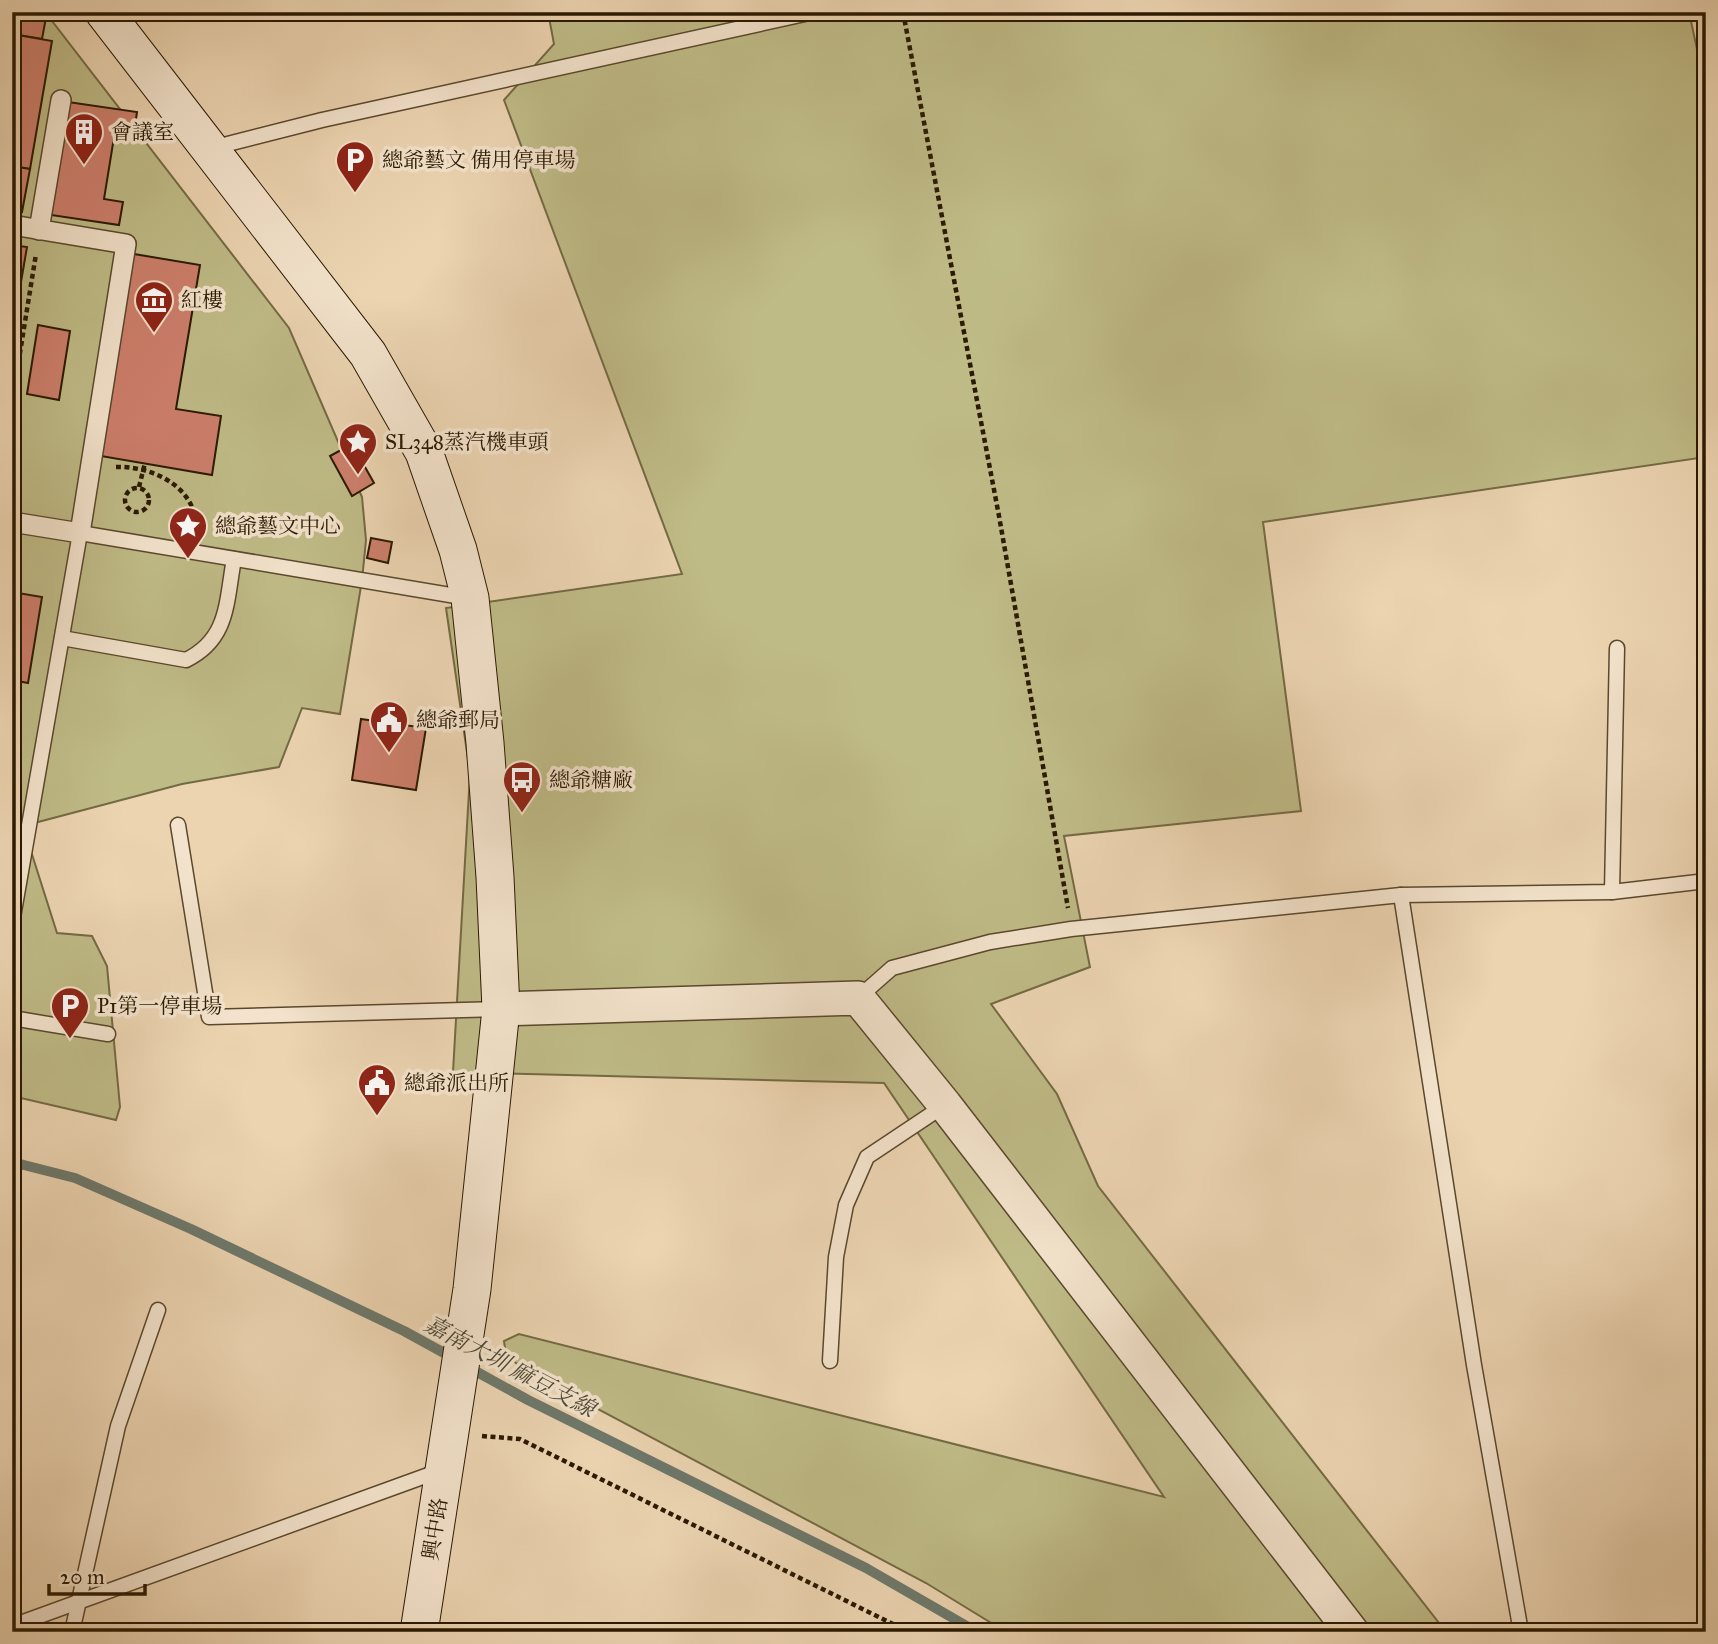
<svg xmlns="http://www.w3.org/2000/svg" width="1718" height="1644" font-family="'IM FELL Great Primer','Noto Serif TC',serif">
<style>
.green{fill:#bfbb87;stroke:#746a44;stroke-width:2}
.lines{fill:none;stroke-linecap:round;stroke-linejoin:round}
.stream{stroke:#6d786b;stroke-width:10}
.building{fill:#cd7f6c;stroke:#2a1901;stroke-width:2}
.service-casing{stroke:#5a482d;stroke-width:17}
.pedestrian-casing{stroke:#5a482d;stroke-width:22}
.tertiary-casing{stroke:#5a482d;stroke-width:36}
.secondary-casing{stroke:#2a1901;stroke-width:39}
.path{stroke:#2a1901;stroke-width:4.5;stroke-dasharray:5 3.5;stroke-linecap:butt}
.service{stroke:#f3e3cc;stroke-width:14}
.pedestrian{stroke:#f3e3cc;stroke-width:19}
.tertiary{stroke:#f3e3cc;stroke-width:33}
.secondary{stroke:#f3e3cc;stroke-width:37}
.labels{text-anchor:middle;stroke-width:7;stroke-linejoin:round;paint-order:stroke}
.poi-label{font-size:21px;fill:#2a1901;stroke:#f3e3cc;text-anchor:start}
.street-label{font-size:21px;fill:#2a1901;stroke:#f3e3cc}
.water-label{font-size:23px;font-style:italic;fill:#4c4836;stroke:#f3e3cc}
</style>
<rect width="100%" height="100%" fill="#ecd4b1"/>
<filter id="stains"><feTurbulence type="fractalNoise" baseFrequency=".00286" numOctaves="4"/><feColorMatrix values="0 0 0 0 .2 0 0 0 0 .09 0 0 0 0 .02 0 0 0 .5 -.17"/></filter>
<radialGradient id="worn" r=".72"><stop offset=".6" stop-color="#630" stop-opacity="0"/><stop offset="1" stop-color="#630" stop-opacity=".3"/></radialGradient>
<!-- green -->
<g class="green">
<path d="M12,12H45L289,328L362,497L366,540L362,580L340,714L302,708L279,767L182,784L23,826L57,933L92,936L107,966L120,1107L116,1120L12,1096Z"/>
<path d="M548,12H1689L1706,91V457L1263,522L1301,811L1064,836L1090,967L991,1004L1057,1094L1098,1186L1446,1632H1006L926,1583L526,1371L506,1355L504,1341L519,1334L1164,1497L884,1083L453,1072L470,773L446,608L682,574L504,100L554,44Z"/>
</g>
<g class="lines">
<!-- stream -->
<g class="stream">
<path d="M12,1162L75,1178L191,1229L404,1331L455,1359"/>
<path d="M468,1367L528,1400L866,1568L977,1632"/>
</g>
</g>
<!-- building -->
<g class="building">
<path d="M12,12H47L42,39L12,34Z"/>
<path d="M12,34L52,41L30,169L12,166Z"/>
<path d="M68,102L137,112L134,133L115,131L104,199L123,202L119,225L51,215Z"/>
<path d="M12,166L30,169L22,212L12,210Z"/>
<path d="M12,245L27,247L16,311H12Z"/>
<path d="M134,254L200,265L176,409L221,416L212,475L95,455Z"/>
<path d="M38,325L70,331L59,400L27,394Z"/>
<path d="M352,444L374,483L352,496L330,456Z"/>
<path d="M371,538L392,542L388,563L367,558Z"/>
<path d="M12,592L42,597L28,683L12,680Z"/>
<path d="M361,719L426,728L416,790L352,780Z"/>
</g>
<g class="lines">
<defs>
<g id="service">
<path d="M212,148L322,120L814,12"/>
<path d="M62,638L186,660C229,639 226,602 234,559"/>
<path d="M178,825L209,1017L500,1009"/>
<path d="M1612,892L1617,648"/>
<path d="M1401,895L1474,1365L1521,1632"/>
<path d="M12,923L80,533L468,598"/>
<path d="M858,998L892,968L990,942L1071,929L1401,895L1612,892L1706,881"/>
<path d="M12,1018L108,1034"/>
<path d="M830,1361L836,1257L846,1205L867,1157L945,1105"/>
<path d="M12,1626L442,1470"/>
<path d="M72,1632L118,1426L158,1310"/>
</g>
<g id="pedestrian">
<path d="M12,225L126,244L80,533L12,522"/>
<path d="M39,230L61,100"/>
</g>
<path id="tertiary" d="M501,1009L858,998L945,1105L1352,1632"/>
<path id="secondary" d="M104,12L368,354L424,452L458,550L470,598L485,743L495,877L501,1009L472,1289L419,1632"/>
</defs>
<!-- service casing -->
<use href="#service" class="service-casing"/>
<!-- pedestrian casing -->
<use href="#pedestrian" class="pedestrian-casing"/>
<!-- tertiary casing -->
<use href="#tertiary" class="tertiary-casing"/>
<!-- secondary casing -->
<use href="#secondary" class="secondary-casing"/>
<!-- path -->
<g class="path">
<path d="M903,12L999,516L1068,908"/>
<path d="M12,364L18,365L36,254"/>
<path d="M116,467C144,466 180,479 192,507C195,513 193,522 193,529"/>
<path d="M139,487L145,463"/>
<circle cx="137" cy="500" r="12"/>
<path d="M482,1436L520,1439L909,1632"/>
</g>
<!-- service -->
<use href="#service" class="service"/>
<!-- pedestrian -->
<use href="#pedestrian" class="pedestrian"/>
<!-- tertiary -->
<use href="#tertiary" class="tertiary"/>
<!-- secondary -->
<use href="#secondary" class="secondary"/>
</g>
<!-- icons -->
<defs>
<symbol id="building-pin" viewBox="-11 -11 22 30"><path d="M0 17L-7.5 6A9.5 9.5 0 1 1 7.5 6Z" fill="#8f2418" stroke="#f3e3cc"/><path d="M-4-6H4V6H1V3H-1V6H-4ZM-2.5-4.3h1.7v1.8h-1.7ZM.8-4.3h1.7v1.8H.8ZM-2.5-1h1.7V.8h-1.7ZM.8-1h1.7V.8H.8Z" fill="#fff"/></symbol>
<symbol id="parking-pin" viewBox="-11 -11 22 30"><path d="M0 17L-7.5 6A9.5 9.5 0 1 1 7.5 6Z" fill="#8f2418" stroke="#f3e3cc"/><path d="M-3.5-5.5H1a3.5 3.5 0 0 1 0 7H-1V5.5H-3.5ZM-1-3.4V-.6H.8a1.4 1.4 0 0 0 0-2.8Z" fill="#fff"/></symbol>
<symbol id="museum-pin" viewBox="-11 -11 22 30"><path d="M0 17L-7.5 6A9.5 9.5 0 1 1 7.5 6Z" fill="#8f2418" stroke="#f3e3cc"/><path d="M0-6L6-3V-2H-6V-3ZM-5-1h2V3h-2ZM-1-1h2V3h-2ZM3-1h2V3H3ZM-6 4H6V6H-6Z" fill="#fff"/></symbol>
<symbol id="sight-pin" viewBox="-11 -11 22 30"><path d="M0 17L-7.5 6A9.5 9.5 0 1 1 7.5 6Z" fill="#8f2418" stroke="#f3e3cc"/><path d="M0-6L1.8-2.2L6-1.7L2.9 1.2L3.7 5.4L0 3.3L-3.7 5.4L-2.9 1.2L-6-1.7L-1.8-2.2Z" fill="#fff"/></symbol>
<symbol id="civic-pin" viewBox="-11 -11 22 30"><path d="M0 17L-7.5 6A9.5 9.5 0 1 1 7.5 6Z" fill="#8f2418" stroke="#f3e3cc"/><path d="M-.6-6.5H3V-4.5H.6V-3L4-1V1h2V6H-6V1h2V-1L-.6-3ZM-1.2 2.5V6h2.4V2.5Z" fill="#fff"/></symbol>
<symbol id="bus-pin" viewBox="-11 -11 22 30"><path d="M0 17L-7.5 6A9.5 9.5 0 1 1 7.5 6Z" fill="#8f2418" stroke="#f3e3cc"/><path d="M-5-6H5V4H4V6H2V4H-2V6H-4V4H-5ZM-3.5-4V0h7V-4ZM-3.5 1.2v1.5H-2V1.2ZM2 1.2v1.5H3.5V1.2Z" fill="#fff"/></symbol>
</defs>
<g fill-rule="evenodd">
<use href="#building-pin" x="62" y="110" width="44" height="60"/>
<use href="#parking-pin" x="333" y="138" width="44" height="60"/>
<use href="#museum-pin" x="132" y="278" width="44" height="60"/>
<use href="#sight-pin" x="336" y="420" width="44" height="60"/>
<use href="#sight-pin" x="166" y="504" width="44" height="60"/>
<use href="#civic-pin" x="367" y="698" width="44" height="60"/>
<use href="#bus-pin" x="500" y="758" width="44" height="60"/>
<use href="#parking-pin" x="48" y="984" width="44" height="60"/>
<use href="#civic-pin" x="355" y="1061" width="44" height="60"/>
</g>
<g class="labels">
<!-- poi labels -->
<g class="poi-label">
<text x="111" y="139">會議室</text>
<text x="382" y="167">總爺藝文 備用停車場</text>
<text x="181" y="307">紅樓</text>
<text x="385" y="449">SL348蒸汽機車頭</text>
<text x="215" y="533">總爺藝文中心</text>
<text x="416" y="727">總爺郵局</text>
<text x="549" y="787">總爺糖廠</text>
<text x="97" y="1013">P1第一停車場</text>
<text x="404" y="1090">總爺派出所</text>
</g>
<!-- street labels -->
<g class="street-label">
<text transform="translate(435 1529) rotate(-81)" y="7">興中路</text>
</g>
<!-- water labels -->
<g class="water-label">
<text transform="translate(510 1366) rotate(28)" y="8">嘉南大圳 麻豆支線</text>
</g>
</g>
<!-- margin -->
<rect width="1718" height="1644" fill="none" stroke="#ecd4b1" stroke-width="42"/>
<rect x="14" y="14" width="1690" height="1616" fill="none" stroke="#2a1901" stroke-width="3.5"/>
<rect x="21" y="21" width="1676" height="1602" fill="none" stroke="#2a1901" stroke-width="2"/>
<!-- scale -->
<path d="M49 1584v10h96v-10" fill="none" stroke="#2a1901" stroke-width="3.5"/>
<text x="60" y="1584" font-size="21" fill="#2a1901" stroke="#f3e3cc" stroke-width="5" paint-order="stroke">20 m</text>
<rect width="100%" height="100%" filter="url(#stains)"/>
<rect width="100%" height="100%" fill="url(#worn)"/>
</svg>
